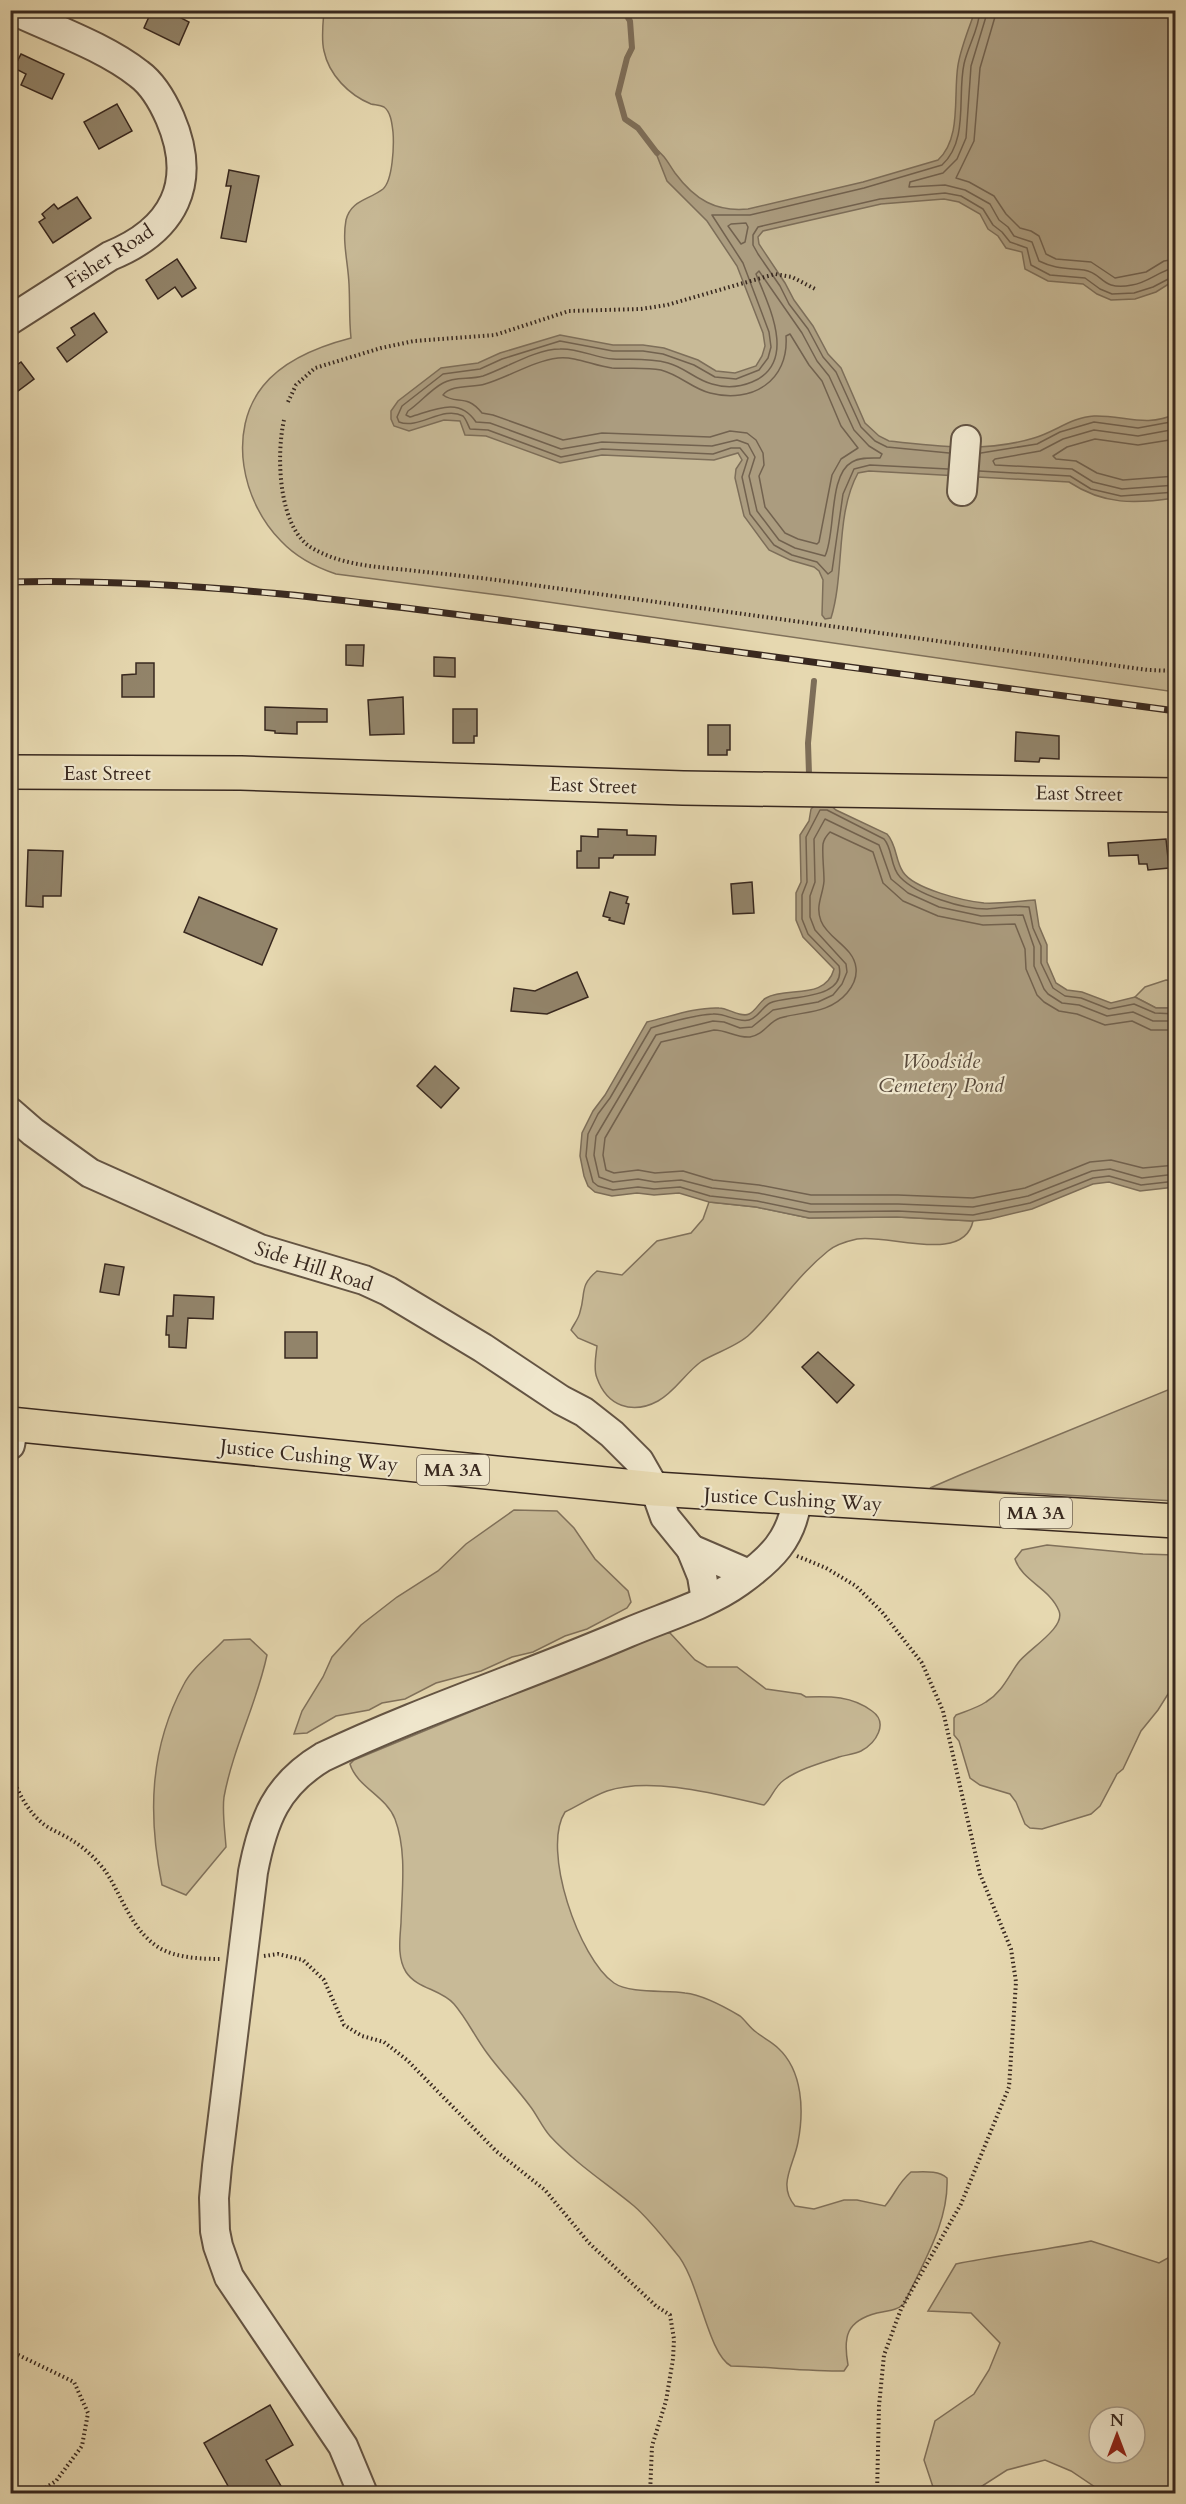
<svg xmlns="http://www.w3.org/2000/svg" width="1186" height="2504" font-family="Cardo,serif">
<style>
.green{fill:#c8ba97;stroke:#80715b;stroke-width:1.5;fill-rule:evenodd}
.water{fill:#ab9c7f;stroke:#7d6e59;stroke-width:1.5}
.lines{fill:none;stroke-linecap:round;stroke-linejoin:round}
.shore{stroke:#72624f;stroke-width:1.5}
.stream{stroke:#7d6e59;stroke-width:6}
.building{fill:#92846a;stroke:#38281f;stroke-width:1.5}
.minor-casing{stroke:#645443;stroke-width:32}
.major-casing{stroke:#38281f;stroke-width:36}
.path{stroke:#38281f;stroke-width:4;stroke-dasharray:1.5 3;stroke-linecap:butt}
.minor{stroke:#efe6cc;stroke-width:28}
.major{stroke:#e6d8b0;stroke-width:33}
.rail-casing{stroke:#38281f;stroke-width:7}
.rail{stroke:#efe6cc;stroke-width:4.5;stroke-dasharray:14;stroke-linecap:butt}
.labels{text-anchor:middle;stroke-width:4.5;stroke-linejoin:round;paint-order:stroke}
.shield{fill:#efe6cc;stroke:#6f6153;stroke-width:1.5}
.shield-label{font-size:18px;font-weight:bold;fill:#38281f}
.street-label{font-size:20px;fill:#38281f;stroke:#efe6cc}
.water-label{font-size:21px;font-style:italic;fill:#5a4b3c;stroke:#efe6cc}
</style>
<rect width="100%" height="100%" fill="#e6d8b0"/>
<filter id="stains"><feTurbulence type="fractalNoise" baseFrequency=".00333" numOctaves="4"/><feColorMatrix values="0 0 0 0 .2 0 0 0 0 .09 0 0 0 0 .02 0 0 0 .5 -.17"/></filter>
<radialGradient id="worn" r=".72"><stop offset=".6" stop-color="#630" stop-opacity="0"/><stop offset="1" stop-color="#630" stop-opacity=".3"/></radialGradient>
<!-- green -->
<g class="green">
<path d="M324,11H1175V692L506,596L336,574C315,567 296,557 281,541C242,502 227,431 263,386C283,361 320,346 351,338C349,320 350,302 349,284C348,262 342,242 346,220C351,200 369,200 383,189C393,180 394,145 393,132C392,124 391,112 384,107C380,105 375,105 371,104C349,95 329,75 324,51C321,39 323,23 324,11Z"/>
<path d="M1166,980L1175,981V1008H1156L1135,997L1145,987Z"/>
<path d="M709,1202L756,1207L809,1218L897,1217L973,1221C964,1265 886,1233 857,1239C848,1241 835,1245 828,1251C796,1277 778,1307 750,1334C738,1346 717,1352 702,1361C686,1372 675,1392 658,1401C632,1415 607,1406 597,1378C593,1369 596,1355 597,1346L578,1338L571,1330C574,1324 579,1318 580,1312C586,1293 579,1286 597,1271L622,1275L657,1241L691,1233L703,1219Z"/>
<path d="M1175,1387V1501L930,1488L960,1475Z"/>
<path d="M514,1510L557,1511L574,1528L595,1559L628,1591L631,1602L627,1608L587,1629L565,1636L533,1652L512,1657L481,1671L436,1683L405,1699L382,1703L369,1710L336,1716L307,1733L294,1734L302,1711L323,1677L332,1657L361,1625L397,1597L438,1571L466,1544Z"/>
<path d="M1047,1545L1143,1554L1175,1555V1683L1158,1710L1141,1731L1123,1769L1117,1774L1100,1806L1091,1814L1042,1829L1030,1828L1025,1824L1016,1802L1010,1794L980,1785L970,1778L959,1741L954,1735V1718L956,1715C966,1711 977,1708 986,1702C1002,1692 1008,1677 1018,1663C1027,1650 1066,1628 1059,1611C1050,1588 1022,1581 1015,1559L1022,1550Z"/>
<path d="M661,1633H670L695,1660L707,1667H737L766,1689L801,1694L806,1697C830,1696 852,1696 872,1711C889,1723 876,1743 861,1751C855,1754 846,1755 839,1757C821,1763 799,1769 784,1780C774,1787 772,1798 764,1805C720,1795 651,1776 607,1791C593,1796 579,1805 565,1812C541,1849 579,1959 614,1983C630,1994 665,1990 685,1993C703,1995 725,2007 740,2016C746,2021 750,2028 756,2032C763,2038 771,2041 778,2048C803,2071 804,2111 798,2142C794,2165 777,2185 795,2206L814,2209L844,2200H857L885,2206C896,2193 897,2184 911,2172C923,2172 938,2170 947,2178C949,2223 922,2264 904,2304C894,2312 888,2310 877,2313C846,2321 843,2337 848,2365L844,2371C806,2371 769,2367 731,2366C707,2353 699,2278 676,2253C663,2237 649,2219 634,2206C606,2183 575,2163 550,2136C542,2127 537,2115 530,2106C516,2087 500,2071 487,2053C475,2037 467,2019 454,2004C441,1989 417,1989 406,1972C397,1958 400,1938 401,1923C402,1889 407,1851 395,1819C386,1796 357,1787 350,1764L354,1760Z"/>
<path d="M250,1639L267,1655C257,1703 233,1748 224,1797C222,1812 225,1831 226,1847L186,1895L162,1885C148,1816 149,1749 184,1684C192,1668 211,1654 224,1640Z"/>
<path d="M1091,2241L1159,2263L1175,2254V2493H1104L1071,2471L1045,2460L1007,2470L976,2490L935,2493L924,2460L935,2421L974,2394L989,2370L1000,2343L971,2313L928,2311L956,2264C1001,2255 1046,2250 1091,2241ZM1099,2417H1135V2453H1099Z"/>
</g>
<!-- water -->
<g class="water">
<path d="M975,11H1175V280L1156,292L1135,299L1111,300L1097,294L1083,284L1048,281L1025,269L1022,252L1006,248L998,236L988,229L980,214L959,202L944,199L881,204L763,231L758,237L759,244L785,283L794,300L813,326L828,354L841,368L865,423L879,436L889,441C938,446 985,453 1034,438C1055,432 1072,417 1094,416C1123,415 1147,428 1175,414V498C1135,504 1104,505 1069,482L869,471L858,473C835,515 845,573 831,618L825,619L822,615L823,580L819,571L814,567L790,560L769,550L744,516L735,478L736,469L742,460L738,453L714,460L602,455L560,463L486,436L465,435L460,421L444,420L409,431L394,426L391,419V411L398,401L441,368L478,363L500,353L560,335L613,345H643L664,348L698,360L716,371L735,373L756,366L762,356L765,346L763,333L737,266L707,221L667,181L654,148C665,155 668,163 675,173C695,200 716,212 748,209L863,182L938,160C962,138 953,95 958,65C961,47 969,28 975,11Z"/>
<path d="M829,804L836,810L887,834C897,845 895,860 903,872C914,889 964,901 984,903C1000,904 1018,901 1035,900L1039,926L1047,945V962L1056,983L1067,990L1082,992L1111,1003L1135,997L1156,1008H1175V1187L1140,1191L1109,1182L1093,1184L1032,1209L990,1219L973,1221L897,1217L809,1218L756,1207L709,1202L679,1193L654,1195L637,1193L612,1196L595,1192L588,1186L584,1176L580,1156L582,1133L593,1111L605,1095L647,1022C669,1017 695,1007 719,1008C728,1008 741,1018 749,1014C756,1011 760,1001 766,998C787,986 825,1001 834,969L803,937L796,920V893L801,882L800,835L809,821L811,809L814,806Z"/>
</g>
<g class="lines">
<!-- shore -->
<g class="shore">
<path d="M988,10L971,66L966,138L957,159L943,173L910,182L909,187L945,185L965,190L990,204L999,220L1008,227L1014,236L1032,242L1039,261C1055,269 1067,268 1084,270C1104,273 1100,291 1132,285C1148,283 1161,269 1176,268"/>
<path d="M997,10L980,68L974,141L956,178L969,182L994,196L1006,214L1020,228L1031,231L1039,236L1046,254L1056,259L1091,262L1115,278L1146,272L1164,261L1176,259"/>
<path d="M746,223L748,227L745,242L741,244L728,226L731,224Z"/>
<path d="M759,271L802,333L817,361L829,376L854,430L869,446L882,454L880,458C871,458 860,457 852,462C828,475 836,534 825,556L795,548L779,540L757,511L749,476L755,457L748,444L737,440L712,446L602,442L561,449L490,423L476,422C459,396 434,410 410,417L406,415L408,411C420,403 430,390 443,383C455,376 470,380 483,376C506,368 536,349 560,349C578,348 596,358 613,359C632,360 649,358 668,363C684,367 696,380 712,384C725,388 740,387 752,382C798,363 769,306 756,274Z"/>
<path d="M790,334L809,365L822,381L841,426L858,448L841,459L832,475L819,542L817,544L798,539L785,533L765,507L759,476L764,465L763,453L756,440L747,433L730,431L710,437L602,433L563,440L493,415L482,413C466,393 457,405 443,395C451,384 473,388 485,384C509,377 533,361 558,358C576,356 594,366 612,368C628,369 645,367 661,370C680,375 693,389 710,393C752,404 789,381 786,336Z"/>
<path d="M1176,429L1138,436L1094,430L1063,439L1040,451L995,459L993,461L995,465L1072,469L1093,482L1122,489L1176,485"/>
<path d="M1176,439L1138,445L1095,439L1067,447L1053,456L1056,459L1076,461L1097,473L1123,480L1176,476"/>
<path d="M949,453L887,447L875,441L861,427L836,372L823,357L808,329L789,304L780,286L758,254L753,245V235L758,227L880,199L945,193L961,196L983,209L993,225L1002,232L1010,242L1027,248L1031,265L1050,275L1085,278L1100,289L1112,294L1134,293L1153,287L1176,275"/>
<path d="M981,453L1037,444L1060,432L1094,422L1138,428L1176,421"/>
<path d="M948,469L870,465L854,469L843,494L832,571L828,574L817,562L792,555L774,545L750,514L742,477L748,458L740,448H731L713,454L602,449L561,457L488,430L470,429C468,425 466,419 463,416C443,405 419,430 399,422L397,417L402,406L443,374L480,369L502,359L560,341L613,351H643L663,354L694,365L715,377L736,379L759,370L768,358L771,347L769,332L743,263L712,215H750L864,188L942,165C969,140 957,96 964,64C968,46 979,29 980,10"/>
<path d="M979,471L1070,476L1091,489L1121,496L1176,492"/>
<path d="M1176,1014L1155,1013L1134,1004L1109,1009L1081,998L1065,996L1053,988L1041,963V946L1033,928L1029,907C1015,905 1001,908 987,909C962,909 917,895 900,877C890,867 893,849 884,839L827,810H820L806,837L807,882L802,895V919L808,934L839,966C847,1001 787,995 770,1003C762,1007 758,1018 749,1020C737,1023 726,1013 713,1014C693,1015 670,1022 651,1028L610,1098L598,1114L588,1134L586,1156L593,1182L598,1186L613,1190L638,1187L654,1189L680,1187L710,1196L757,1201L810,1212L898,1211L973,1215L1030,1203L1093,1178L1109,1176L1141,1185L1176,1181"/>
<path d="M1176,1021H1153L1133,1012L1107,1016L1079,1005L1062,1003L1048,994L1044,989L1034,966V947L1023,915L981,916L939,907L908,893L891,879L879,845L825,819L814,839L815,882L810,896V917L815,930L846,964L847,972L842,984L833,995L818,1002L773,1010L752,1027L740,1028L724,1022L713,1021L656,1035L596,1136L594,1155L599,1177L613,1182L638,1179L655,1182L681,1180L712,1188L758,1193L811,1204H898L973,1207L1028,1196L1092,1171L1110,1169L1142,1178L1176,1174"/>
<path d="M1176,1030H1151L1132,1021L1105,1025L1077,1014L1059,1011L1044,1002L1037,995L1026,969L1025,949L1015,924L983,925L938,916L903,901L883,883L873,852L830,832C826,836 824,839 823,844C822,856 824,868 824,881C823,895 815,906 821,921C828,939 854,947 856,968C857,977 853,986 847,993C829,1014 804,1011 780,1018C768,1022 764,1035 750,1037C736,1038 727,1030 714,1030L661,1042L605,1138L603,1155L606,1170L614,1173L638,1170L655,1173L683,1171L713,1180L759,1185L811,1195H898L973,1198L1025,1188L1090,1162L1111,1160L1143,1168L1176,1165"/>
</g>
<!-- stream -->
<g class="stream">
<path d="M623,10L630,21L632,48L627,58L618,94L625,119L638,128L657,153"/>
<path d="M809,774L808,743L814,681"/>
</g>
</g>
<!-- building -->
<g class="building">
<path d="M152,10H166L189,22L179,45L144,28Z"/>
<path d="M21,54L64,74L52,99L21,85L26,74L14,68Z"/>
<path d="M117,104L132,131L99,149L84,122Z"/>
<path d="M229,170L259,176L246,242L221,238L231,186H226Z"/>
<path d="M77,197L91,218L53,243L39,222L45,218L42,214L54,204L58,209Z"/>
<path d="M177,259L196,288L182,297L175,287L158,299L146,280Z"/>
<path d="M94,313L107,332L67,362L57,348L75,335L71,328Z"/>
<path d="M21,362L34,379L10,397V370Z"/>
<path d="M346,645H364L363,666L346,665Z"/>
<path d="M434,657L455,658V677L434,676Z"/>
<path d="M136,663H154V697H122V675L136,674Z"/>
<path d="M403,697L404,734L370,735L368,700Z"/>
<path d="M265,707L327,709V722H297V734L275,733V731L265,730Z"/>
<path d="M453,709H477V736H474V743H453Z"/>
<path d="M708,725H730V750H727V755H708Z"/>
<path d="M1016,732L1059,736V759L1040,758L1039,762L1015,761Z"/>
<path d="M598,829L627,830V835L656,836L655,855H614L613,858H599V868H577V851H581V836L598,837Z"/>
<path d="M1166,839L1169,868L1148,870L1147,864H1139L1138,855L1109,856L1108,843Z"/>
<path d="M28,850L63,851L61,896H43V907L26,906Z"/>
<path d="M752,882L754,913L733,914L731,884Z"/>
<path d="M610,892L628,897L626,903L629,904L624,924L609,920L610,918L603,916Z"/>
<path d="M199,897L277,929L262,965L184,932Z"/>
<path d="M577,972L588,997L547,1014L511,1011L514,988L535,991Z"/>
<path d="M435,1066L459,1088L441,1108L417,1086Z"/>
<path d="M105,1264L124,1267L119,1295L100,1292Z"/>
<path d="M174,1295L214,1297L213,1319L188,1318L186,1348L169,1347V1335H166L167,1316H173Z"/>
<rect x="285" y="1332" width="32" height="26"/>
<path d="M818,1352L854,1385L837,1403L802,1367Z"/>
<path d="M270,2405L293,2445L266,2460L285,2493H232L204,2443Z"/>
</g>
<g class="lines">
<defs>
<g id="minor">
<path d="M10,320L110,256C174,230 198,183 170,118C163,102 154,85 139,74C105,47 53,29 13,10"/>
<path d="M962,491L966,440"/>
<path d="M10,1112L33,1132L90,1173L260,1249L364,1280L388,1291L483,1348L561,1400L584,1412L612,1434L639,1461L655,1489L665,1517L691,1549L702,1576L706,1600"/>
<path d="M10,1445L14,1424"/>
<path d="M691,1549L749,1574"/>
<path d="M363,2494L343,2446L229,2277L218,2246L215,2231L214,2198L217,2166L253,1872C263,1820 276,1785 323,1757C422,1710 527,1676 627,1633C664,1617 707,1605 739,1582C771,1559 792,1539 797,1499"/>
</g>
<g id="major">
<path d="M10,772L241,773L683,788L1176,795"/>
<path d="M10,1424L655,1489L1176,1521"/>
</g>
</defs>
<!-- minor casing -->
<use href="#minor" class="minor-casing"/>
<!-- major casing -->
<use href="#major" class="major-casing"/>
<!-- path -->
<g class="path">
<path d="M288,402L296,385L315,368L381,348L414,341L495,335L569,311L641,309L667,305L775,274L792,277L817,290"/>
<path d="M284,420C276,455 278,528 312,548C341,565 376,567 408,570C442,574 477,577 511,582C724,611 936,641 1148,670L1176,671"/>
<path d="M797,1556L826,1568L856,1586L882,1612L922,1663L943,1711L980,1874L1011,1949L1016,1982L1009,2087L961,2204L901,2309L884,2355L879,2406L877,2494"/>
<path d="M10,1771C17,1790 26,1809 41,1822C50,1830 63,1834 73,1841C85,1848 98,1861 106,1872C123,1898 131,1929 158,1947C175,1958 201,1959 221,1959"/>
<path d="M264,1956L278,1954L303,1960L324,1980L344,2025L362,2036L384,2042L407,2060L496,2151L545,2190L589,2243L656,2306L670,2315L674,2339L673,2359L666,2401L652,2446L650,2494"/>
<path d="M10,2351L74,2382L88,2413L82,2446L56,2481L36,2494"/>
</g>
<!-- minor -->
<use href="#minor" class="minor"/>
<!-- major -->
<use href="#major" class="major"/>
<defs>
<path id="rail" d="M10,582C200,578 386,605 574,630C774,657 975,684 1176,711"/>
</defs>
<!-- rail casing -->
<use href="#rail" class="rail-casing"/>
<!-- rail -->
<use href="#rail" class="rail"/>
</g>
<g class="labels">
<!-- shield labels -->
<g class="shield">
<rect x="417" y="1455" width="72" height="30" rx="4.5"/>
<rect x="1000" y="1498" width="72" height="30" rx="4.5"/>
</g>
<g class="shield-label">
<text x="453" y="1476">MA 3A</text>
<text x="1036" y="1519">MA 3A</text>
</g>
<!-- street labels -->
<g class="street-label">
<text transform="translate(109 256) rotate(-33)" y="7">Fisher Road</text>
<text x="107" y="780">East Street</text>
<text transform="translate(593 785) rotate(2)" y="7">East Street</text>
<text transform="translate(1079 793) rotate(1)" y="7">East Street</text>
<text transform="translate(314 1266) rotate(18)" y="7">Side Hill Road</text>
<text transform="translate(309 1455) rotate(6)" y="7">Justice Cushing Way</text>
<text transform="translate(793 1499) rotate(3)" y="7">Justice Cushing Way</text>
</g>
<!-- water labels -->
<g class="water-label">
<text x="941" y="1068">Woodside<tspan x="941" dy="24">Cemetery Pond</tspan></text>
</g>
</g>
<!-- margin -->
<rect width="1186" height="2504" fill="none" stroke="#e6d8b0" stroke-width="36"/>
<rect x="12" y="12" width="1162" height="2480" fill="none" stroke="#38281f" stroke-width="3"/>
<rect x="18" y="18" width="1150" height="2468" fill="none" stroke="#38281f" stroke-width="1.5"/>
<!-- north arrow -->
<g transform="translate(1117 2435)"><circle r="28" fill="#efe6cc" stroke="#a69a87" stroke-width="1.5"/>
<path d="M0-4.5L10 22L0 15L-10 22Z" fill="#8f2418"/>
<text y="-9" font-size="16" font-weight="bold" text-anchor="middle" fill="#38281f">N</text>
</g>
<rect width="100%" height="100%" filter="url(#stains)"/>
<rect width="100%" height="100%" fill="url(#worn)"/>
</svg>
